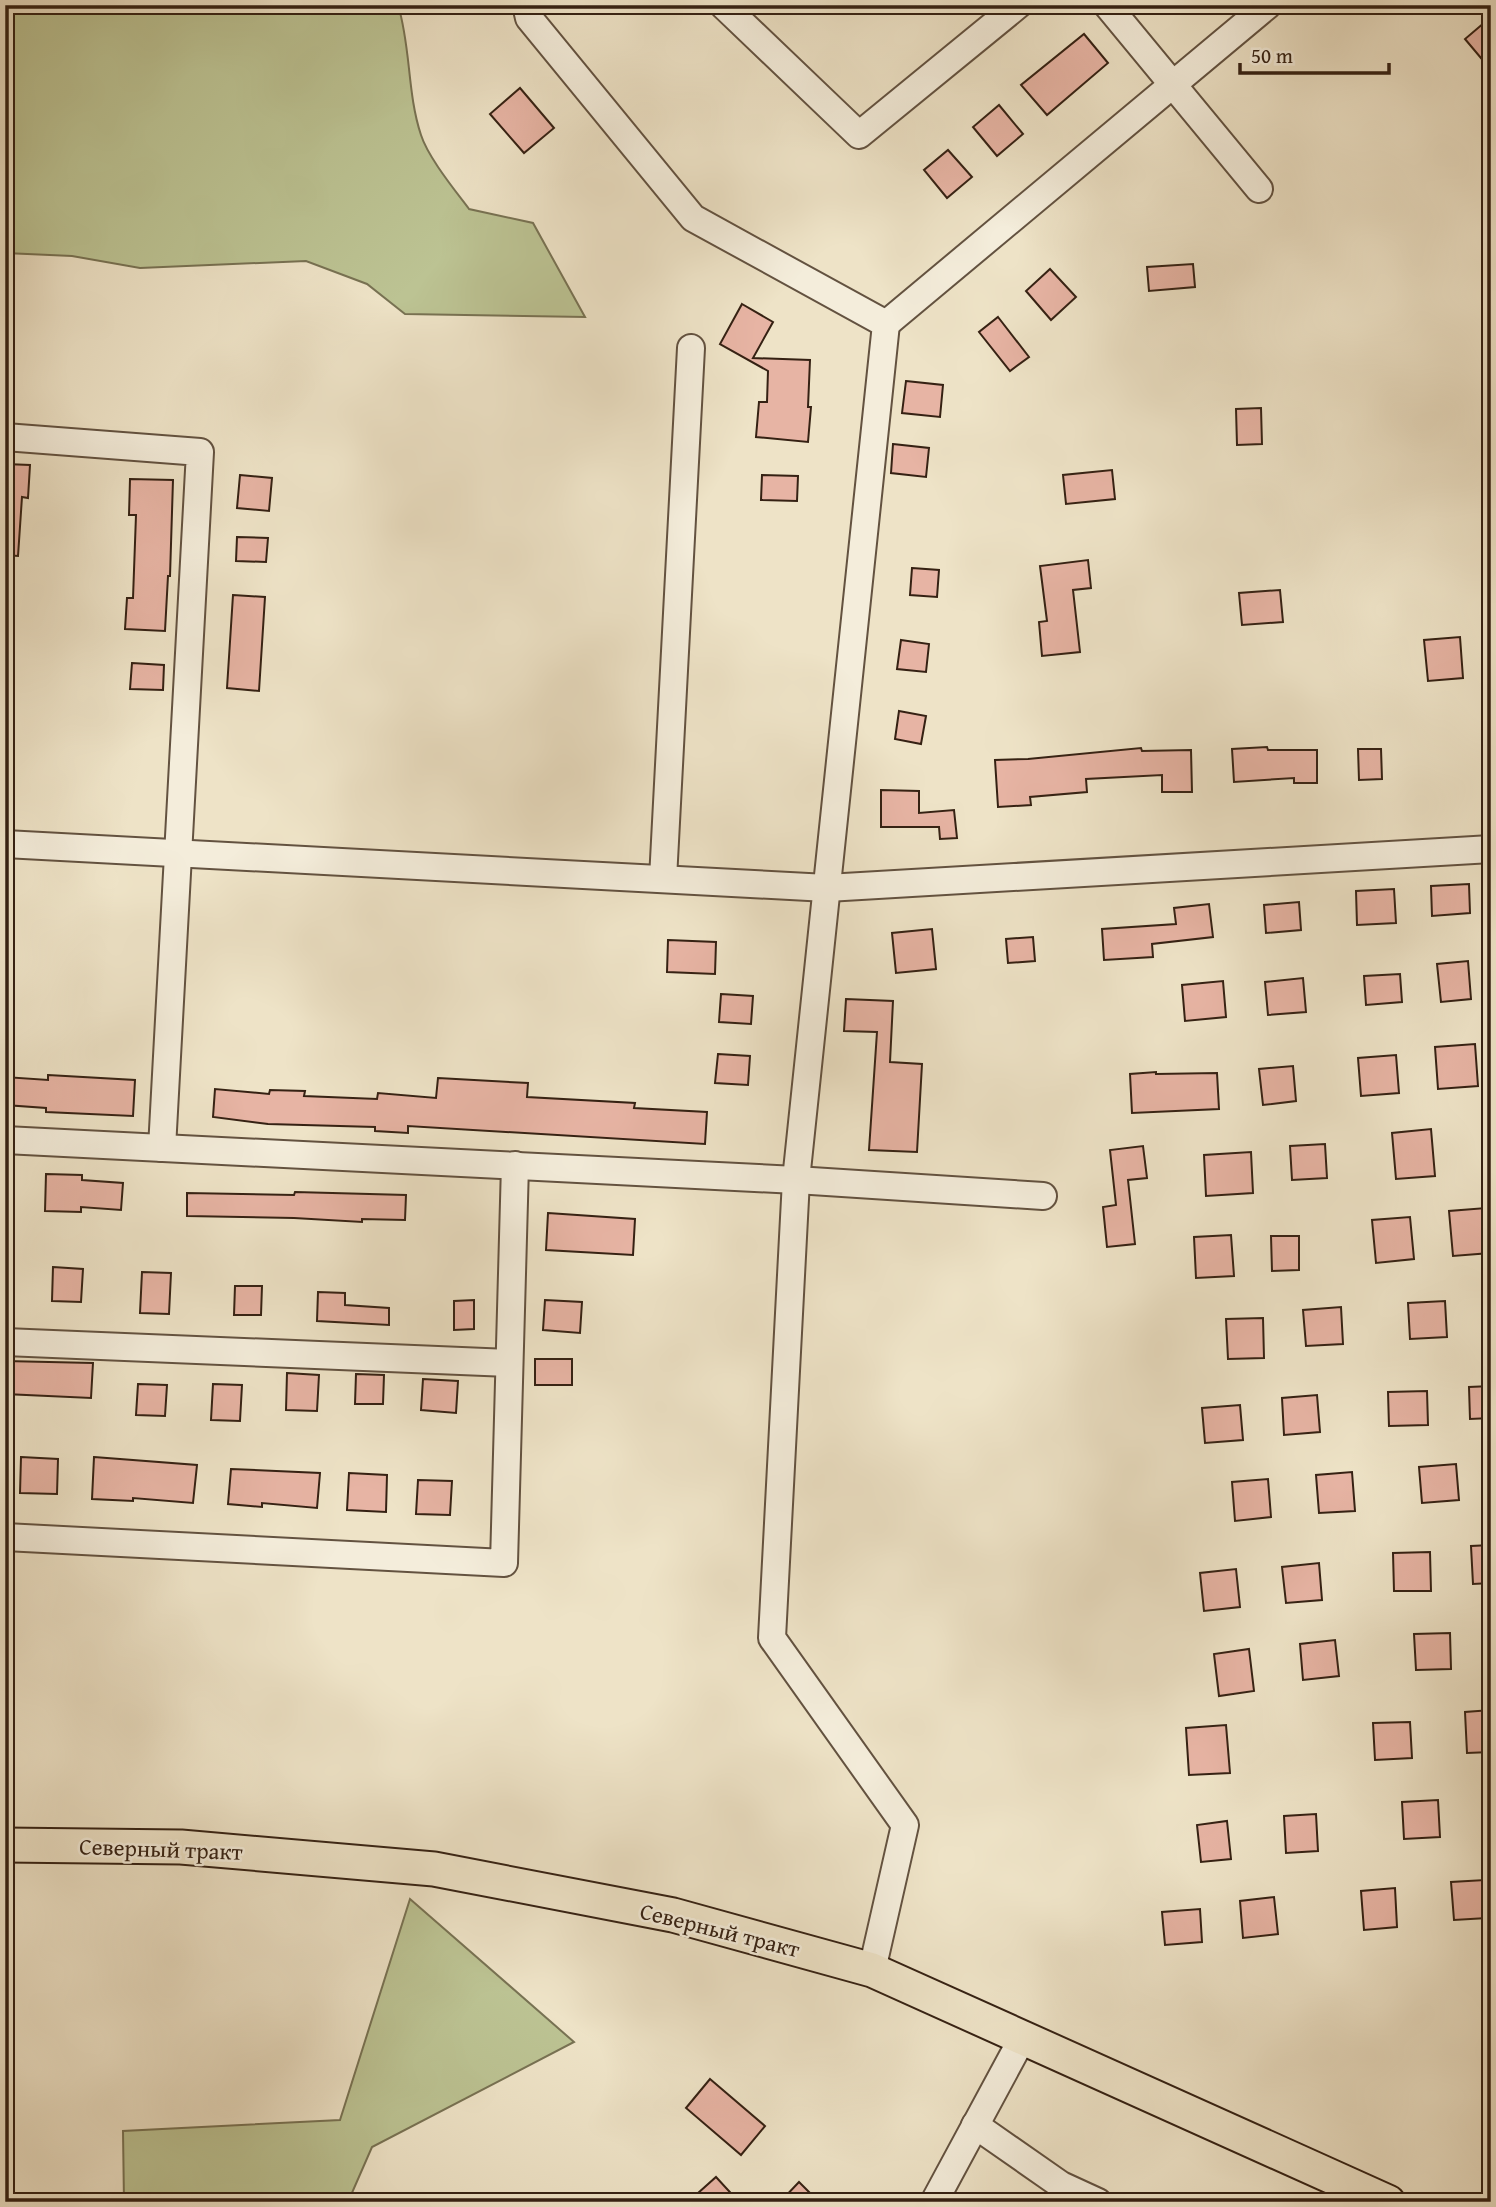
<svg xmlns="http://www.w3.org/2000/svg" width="1496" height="2207" font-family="'Gentium Book Plus',serif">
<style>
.green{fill:#bcc393;stroke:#787253;stroke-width:2}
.building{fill:#e7b4a4;stroke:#352113;stroke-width:2}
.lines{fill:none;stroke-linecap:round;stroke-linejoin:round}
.minor-casing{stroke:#635240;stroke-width:30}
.major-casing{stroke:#352113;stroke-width:37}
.minor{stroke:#f4eddb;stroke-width:26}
.major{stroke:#eee3c7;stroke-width:33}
.labels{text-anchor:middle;stroke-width:5;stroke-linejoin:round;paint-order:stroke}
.street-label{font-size:23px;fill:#352113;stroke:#f4eddb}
</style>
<rect width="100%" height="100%" fill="#eee3c7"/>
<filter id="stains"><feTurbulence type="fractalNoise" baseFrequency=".00286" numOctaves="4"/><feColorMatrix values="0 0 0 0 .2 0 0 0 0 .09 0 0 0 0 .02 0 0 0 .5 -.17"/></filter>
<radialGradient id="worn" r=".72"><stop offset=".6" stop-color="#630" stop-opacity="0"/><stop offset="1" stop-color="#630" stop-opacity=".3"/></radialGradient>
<!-- green -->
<g class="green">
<path d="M5,5H398C411,47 407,93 421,135C428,157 454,189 469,209L533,223L585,317L405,314L367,284L306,261L140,268L72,256L5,253Z"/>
<path d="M410,1899L574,2042L372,2147L348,2202H124L123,2131L340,2120Z"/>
</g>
<!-- building -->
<g class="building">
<path d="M1491,17V70L1465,39Z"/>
<path d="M1084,34L1108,63L1047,115L1021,85Z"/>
<path d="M520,88L554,128L524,153L490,114Z"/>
<path d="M999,105L1023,134L997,156L973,127Z"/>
<path d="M948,150L972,177L947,198L924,170Z"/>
<path d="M1193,264L1195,287L1149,291L1147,267Z"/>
<path d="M1050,269L1076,297L1051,320L1026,291Z"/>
<path d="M742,304L773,322L753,358L810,360L808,407H811L808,442L756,437L759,402H767L768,371L720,344Z"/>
<path d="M998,317L1029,357L1010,371L979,332Z"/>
<path d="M906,381L943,385L940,417L902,413Z"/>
<path d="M1261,408L1262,444L1237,445L1236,409Z"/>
<path d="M893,444L929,448L926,477L891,473Z"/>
<path d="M5,464L30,465L28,498L22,497L18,556L5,555Z"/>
<path d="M1112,470L1115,499L1066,504L1063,475Z"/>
<path d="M240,475L272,478L269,511L237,508Z"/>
<path d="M762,475L798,476L797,501L761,500Z"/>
<path d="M130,479L173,480L170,576H168L165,631L125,629L127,598H133L136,515H129Z"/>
<path d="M237,537L268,538L266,562L236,561Z"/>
<path d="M1088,560L1091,588L1073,590L1080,652L1042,656L1039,622L1047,621L1040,566Z"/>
<path d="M912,568L939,570L937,597L910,595Z"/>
<path d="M1280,590L1283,622L1242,625L1239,593Z"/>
<path d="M233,595L265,597L259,691L227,688Z"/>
<path d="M1460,637L1463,678L1428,681L1424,640Z"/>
<path d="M901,640L929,644L926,672L897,669Z"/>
<path d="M132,663L164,665L163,690L130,689Z"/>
<path d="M899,711L926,716L921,744L895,739Z"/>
<path d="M1267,747L1268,750H1317V783H1294V778L1234,782L1232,749Z"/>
<path d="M1141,748L1142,751L1191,750L1192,792H1162V775L1086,779L1087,792L1030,797L1031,805L998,807L995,760L1028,759Z"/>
<path d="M1358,749H1381L1382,779L1359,780Z"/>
<path d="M881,790L919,791V813L954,810L957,838L940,839L939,827H881Z"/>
<path d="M1469,884L1470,913L1432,916L1431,886Z"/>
<path d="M1394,889L1396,923L1357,925L1356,891Z"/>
<path d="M1299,902L1301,930L1266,933L1264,905Z"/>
<path d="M1209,904L1213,937L1152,944L1153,957L1104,960L1102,929L1176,924L1174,908Z"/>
<path d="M932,929L936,969L896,973L892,933Z"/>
<path d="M1033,937L1035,961L1008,963L1006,939Z"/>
<path d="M668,940L716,942L715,974L667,972Z"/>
<path d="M1468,961L1471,999L1441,1002L1437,964Z"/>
<path d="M1400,974L1402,1002L1366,1005L1364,976Z"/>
<path d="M1303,978L1306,1012L1268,1015L1265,982Z"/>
<path d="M1223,981L1226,1017L1185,1021L1182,985Z"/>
<path d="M721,994L753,996L751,1024L719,1022Z"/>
<path d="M846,999L893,1001L890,1062L922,1064L917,1152L869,1150L877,1032L844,1031Z"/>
<path d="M1475,1044L1478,1086L1438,1089L1435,1047Z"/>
<path d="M718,1054L750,1056L748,1085L715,1083Z"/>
<path d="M1396,1055L1399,1093L1361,1096L1358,1058Z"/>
<path d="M1293,1066L1296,1101L1263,1105L1259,1069Z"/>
<path d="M1156,1072V1074L1217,1073L1219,1109L1132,1113L1130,1074Z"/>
<path d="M48,1075L135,1080L133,1116L46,1112V1108L5,1105V1077L48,1080Z"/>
<path d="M438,1078L528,1083L527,1097L635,1103L634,1108L707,1112L705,1144L408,1126V1133L375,1131V1127L268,1124L213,1117L215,1089L269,1094L270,1090L305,1091L304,1096L377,1099L378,1093L436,1098Z"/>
<path d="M1431,1129L1435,1176L1396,1179L1392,1133Z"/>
<path d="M1325,1144L1327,1178L1292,1180L1290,1146Z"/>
<path d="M1143,1146L1147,1178L1128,1180L1135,1244L1107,1247L1103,1207L1116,1205L1110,1150Z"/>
<path d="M1251,1152L1253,1193L1206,1196L1204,1155Z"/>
<path d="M46,1174L82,1175V1180L123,1183L121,1210L81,1207V1212L45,1211Z"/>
<path d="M295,1192L406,1195L405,1220L362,1219V1222L294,1218L187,1216V1193L294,1195Z"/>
<path d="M1486,1208L1490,1253L1453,1256L1449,1211Z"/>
<path d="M548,1213L635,1219L633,1255L546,1250Z"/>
<path d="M1410,1217L1414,1259L1376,1263L1372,1220Z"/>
<path d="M1231,1235L1234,1276L1196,1278L1194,1237Z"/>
<path d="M1271,1236H1299V1270L1272,1271Z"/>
<path d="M53,1267L83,1269L81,1302L52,1301Z"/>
<path d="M142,1272L171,1273L169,1314L140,1313Z"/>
<path d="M235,1286H262L261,1315H234Z"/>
<path d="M318,1292L345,1293V1305L389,1308V1325L317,1321Z"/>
<path d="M474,1300V1329L454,1330V1301Z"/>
<path d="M545,1300L582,1302L580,1333L543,1330Z"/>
<path d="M1445,1301L1447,1337L1410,1339L1408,1303Z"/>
<path d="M1341,1307L1343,1344L1306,1346L1303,1310Z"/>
<path d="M1263,1318L1264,1358L1228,1359L1226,1319Z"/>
<rect x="535" y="1359" width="37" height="26"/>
<path d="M5,1361L93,1363L91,1398L5,1394Z"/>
<path d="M287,1373L319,1375L317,1411L286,1410Z"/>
<path d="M356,1374L384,1375L383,1404H355Z"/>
<path d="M423,1379L458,1381L456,1413L421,1410Z"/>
<path d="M138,1384L167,1385L165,1416L136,1415Z"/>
<path d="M213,1384L242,1385L240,1421L211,1420Z"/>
<path d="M1491,1386V1418L1470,1419L1469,1387Z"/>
<path d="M1427,1391L1428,1425L1389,1426L1388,1392Z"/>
<path d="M1317,1395L1320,1432L1284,1435L1282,1398Z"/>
<path d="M1240,1405L1243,1440L1205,1443L1202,1408Z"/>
<path d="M21,1457L58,1459L57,1494L20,1493Z"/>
<path d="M94,1457L197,1465L193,1503L133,1498V1501L92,1499Z"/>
<path d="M1456,1464L1459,1500L1422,1503L1419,1467Z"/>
<path d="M231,1469L320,1473L317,1508L262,1503V1507L228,1504Z"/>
<path d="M1352,1472L1355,1511L1319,1513L1316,1475Z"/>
<path d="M349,1473L387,1475L386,1512L347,1510Z"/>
<path d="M1268,1479L1271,1517L1235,1521L1232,1482Z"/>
<path d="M418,1480L452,1481L450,1515L416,1514Z"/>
<path d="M1491,1545V1583L1473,1584L1471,1546Z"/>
<path d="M1430,1552L1431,1591H1394L1393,1553Z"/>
<path d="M1319,1563L1322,1600L1286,1603L1282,1567Z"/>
<path d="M1236,1569L1240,1607L1204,1611L1200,1573Z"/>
<path d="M1450,1633L1451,1669L1416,1670L1414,1634Z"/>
<path d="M1335,1640L1339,1676L1303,1680L1300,1644Z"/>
<path d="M1249,1649L1254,1691L1219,1696L1214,1654Z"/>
<path d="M1491,1710V1752L1467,1753L1465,1712Z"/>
<path d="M1410,1722L1412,1758L1375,1760L1373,1723Z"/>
<path d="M1226,1725L1230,1773L1189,1775L1186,1728Z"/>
<path d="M1438,1800L1440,1837L1404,1839L1402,1802Z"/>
<path d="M1316,1814L1318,1851L1286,1853L1284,1816Z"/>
<path d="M1227,1821L1231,1859L1201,1862L1197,1825Z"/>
<path d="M1485,1880L1487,1918L1454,1920L1451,1882Z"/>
<path d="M1395,1888L1397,1927L1364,1930L1361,1891Z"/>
<path d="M1274,1897L1278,1934L1243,1938L1240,1901Z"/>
<path d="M1200,1909L1202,1942L1165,1945L1162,1912Z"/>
<path d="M710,2079L765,2126L741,2155L686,2108Z"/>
<path d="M716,2177L739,2202H688Z"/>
<path d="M799,2182L819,2202H780Z"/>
</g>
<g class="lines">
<defs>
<g id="minor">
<path d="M526,5L529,18L693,218L886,324L796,1180L772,1638L905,1825L872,1970"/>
<path d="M723,5L859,135L1018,5"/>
<path d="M1107,5L1259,189"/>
<path d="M886,324L1268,5"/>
<path d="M5,437L200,452L162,1148"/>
<path d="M5,844L827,888L1491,849"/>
<path d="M663,879L691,348"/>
<path d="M5,1140L796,1180L1043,1196"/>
<path d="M5,1342L509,1363"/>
<path d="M5,1537L504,1563L515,1165"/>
<path d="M975,2125L1061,2185L1098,2202"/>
<path d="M934,2202L1023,2037"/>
</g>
<path id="major" d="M5,1845L181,1847L434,1869L673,1915L872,1970L1388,2202"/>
</defs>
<!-- minor casing -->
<use href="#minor" class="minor-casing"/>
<!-- major casing -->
<use href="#major" class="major-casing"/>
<!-- minor -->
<use href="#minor" class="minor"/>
<!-- major -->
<use href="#major" class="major"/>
</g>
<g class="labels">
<!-- street labels -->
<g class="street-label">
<text transform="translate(161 1849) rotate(2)" y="8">Северный тракт</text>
<text transform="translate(720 1930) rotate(14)" y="8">Северный тракт</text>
</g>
</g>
<!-- margin -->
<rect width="1496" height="2207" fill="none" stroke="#eee3c7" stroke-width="28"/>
<rect x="7" y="7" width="1482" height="2193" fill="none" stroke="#352113" stroke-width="3.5"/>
<rect x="14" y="14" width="1468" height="2179" fill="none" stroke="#352113" stroke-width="2"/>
<!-- scale -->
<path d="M1240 63v10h149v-10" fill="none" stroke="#352113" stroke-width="3.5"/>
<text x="1251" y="63" font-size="21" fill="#352113" stroke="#f4eddb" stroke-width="5" paint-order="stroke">50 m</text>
<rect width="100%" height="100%" filter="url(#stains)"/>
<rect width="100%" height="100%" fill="url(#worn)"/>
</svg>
